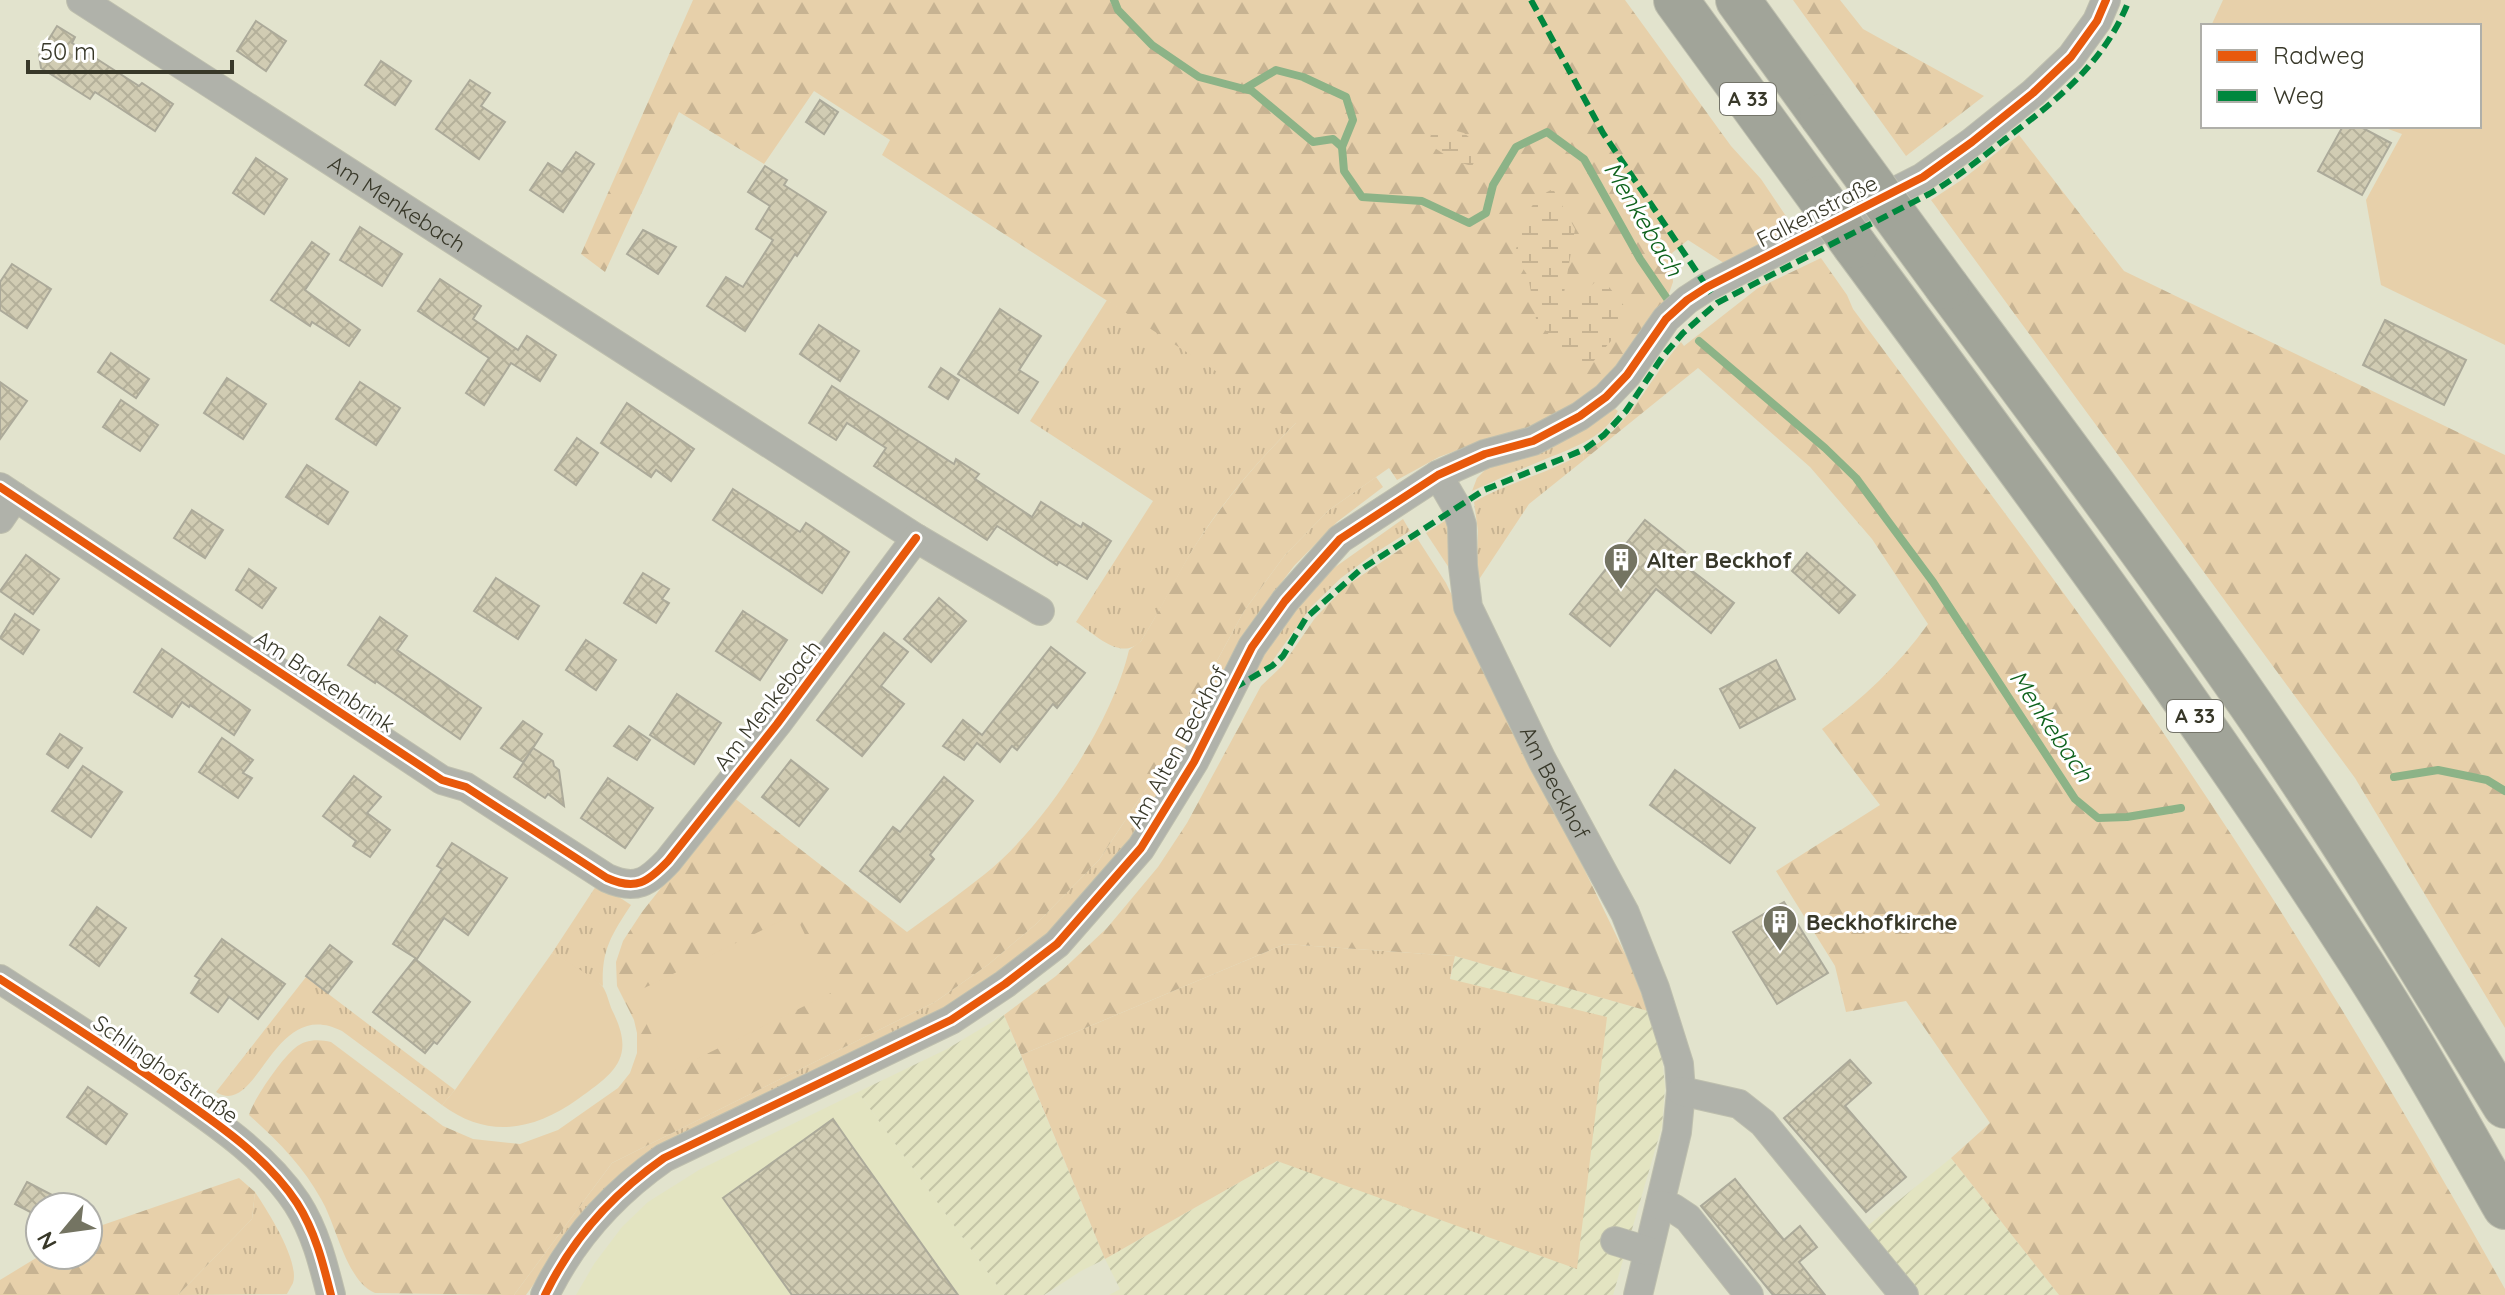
<svg xmlns="http://www.w3.org/2000/svg" width="2505" height="1295" font-family="Quicksand,sans-serif">
<style>
.built{fill:#e3e4c1}
.industrial{fill:url(#industrial-furrows)}
.grass{fill:url(#grass-tufts)}
.forest{fill:url(#forest-firs)}
.wetland{fill:url(#wetland-marsh)}
.green{fill:#e7d0aa}
.lines{fill:none;stroke-linecap:round;stroke-linejoin:round}
.stream{stroke:#8cb387;stroke-width:8}
.building{fill:url(#building-cross-hatch);stroke:#acaa9a;stroke-width:2}
.street-casing{stroke:#bebfae;stroke-width:30}
.highway-casing{stroke:#bebfae;stroke-width:46}
.street{stroke:#b0b2aa;stroke-width:28}
.highway{stroke:#a1a499;stroke-width:44}
.highway-bridge-casing{stroke:#bebfae;stroke-width:46;stroke-linecap:butt}
.highway-bridge{stroke:#a1a499;stroke-width:44}
.quiet{stroke:#00873e;stroke-width:6;stroke-dasharray:12 6;stroke-linecap:butt}
.cycleway-casing{stroke:#fff;stroke-width:13}
.cycleway{stroke:#e8590c;stroke-width:8}
.labels{text-anchor:middle;stroke-width:6;stroke-linejoin:round;paint-order:stroke}
.shield{fill:#fff;stroke:#747469;stroke-width:2}
.shield-label{font-size:20px;font-weight:bold;fill:#383829}
.street-label{font-size:22px;fill:#383829;stroke:#fff}
.poi-label{font-size:22px;font-weight:bold;fill:#383829;stroke:#fff;text-anchor:start}
.water-label{font-size:24px;font-style:italic;fill:#0e621c;stroke:#fff}
</style>
<defs>
<pattern id="industrial-furrows" width="10" height="10" patternUnits="userSpaceOnUse" patternTransform="scale(2)"><rect width="10" height="10" fill="#e3e4c1"/><path d="M-1 1l2-2M0 10L10 0M9 11l2-2" fill="none" stroke="#c4c4a6"/></pattern>
<pattern id="grass-tufts" width="24" height="20" patternUnits="userSpaceOnUse" patternTransform="scale(2)"><rect width="24" height="20" fill="#e7d0aa"/><path d="M3 7l-1-3M5 7V3M7 7l1-3M15 17l-1-3M17 17v-4M19 17l1-3" fill="none" stroke="#c7b392"/></pattern>
<pattern id="forest-firs" width="22" height="20" patternUnits="userSpaceOnUse" patternTransform="scale(2)"><rect width="22" height="20" fill="#e7d0aa"/><path d="M5 1l3.5 6h-7zM16 11l3.5 6h-7z" fill="#c7b392"/></pattern>
<pattern id="wetland-marsh" width="20" height="14" patternUnits="userSpaceOnUse" patternTransform="scale(2)"><rect width="20" height="14" fill="#e7d0aa"/><path d="M1 5h8M5 5V1M11 12h8M15 12V8" fill="none" stroke="#c7b392"/></pattern>
<pattern id="building-cross-hatch" width="8" height="8" patternUnits="userSpaceOnUse" patternTransform="scale(2)"><rect width="8" height="8" fill="#d1ccb3"/><path d="M0 0l8 8M0 8l8-8" fill="none" stroke="#b4b09a"/></pattern>
</defs>
<rect width="100%" height="100%" fill="#e2e3cd"/>
<!-- built -->
<path class="built" d="M858,1092L1004,1295H576L594,1264L622,1227L648,1202L699,1170Z"/>
<!-- industrial -->
<g class="industrial">
<path d="M1455,956L1648,1011L1662,1056L1665,1087L1662,1126L1613,1295H1109L1120,1289L1105,1259L1081,1271L1044,1295H1004L858,1092L947,1049L1004,1015L1105,1259L1277,1161L1407,1201Z"/>
<path d="M1951,1158L2059,1295H1919L1865,1228Z"/>
</g>
<!-- grass -->
<g class="grass">
<path d="M1107,300L1297,422C1256,463 1219,505 1189,556C1173,584 1159,613 1141,641C1121,662 1095,634 1076,622L1153,501L1030,421Z"/>
<path d="M1611,406L1618,411C1602,440 1569,449 1541,461C1518,470 1495,481 1472,491L1477,478L1486,469L1562,440Z"/>
<path d="M1583,453L1584,460L1529,504L1476,584L1478,531L1474,502C1508,482 1548,474 1583,453Z"/>
<path d="M1376,477L1383,487L1337,522L1294,566L1257,615L1177,765L1134,836L1049,933L1002,971L946,1008L703,1126L558,1250L526,1295H514L612,1163L935,1002L989,964L1036,924L1099,860L1155,775L1244,611L1285,555L1329,510Z"/>
<path d="M1403,519L1410,531L1375,553L1341,578L1311,607L1271,663L1250,679L1283,622L1331,570Z"/>
<path d="M1446,520L1453,532V574L1426,533Z"/>
<path d="M598,883L631,905C612,934 601,950 603,986L552,953Z"/>
<path d="M1285,944L1455,956L1450,979L1607,1017L1577,1269L1277,1161L1105,1259L1021,1055Z"/>
<path d="M306,977L455,1090L442,1105L342,1031C272,995 259,1119 216,1092Z"/>
<path d="M255,1192C267,1210 300,1261 293,1283C292,1285 288,1292 287,1294L178,1295L252,1219Z"/>
</g>
<!-- forest -->
<g class="forest">
<path d="M693,0H1625L1731,146L1761,179L1796,231L1727,265L1688,240L1672,253L1673,282L1663,311L1597,389L1576,404L1530,427L1477,443L1439,457L1397,480L1389,468L1329,510L1285,555L1244,611L1155,775L1099,860L1036,924L989,964L935,1002L612,1163L514,1295L375,1293C346,1281 337,1226 321,1199C303,1166 277,1140 249,1115C253,1100 282,1058 295,1048C305,1039 319,1039 331,1042L443,1126L473,1139L520,1144L558,1130L618,1088L630,1073L637,1053V1033L634,1020L617,986L616,962L623,941L642,912L733,797L907,932C933,913 960,894 985,874C1044,827 1112,723 1129,650L1141,641C1159,613 1173,582 1190,554C1220,505 1256,463 1296,423L882,155L890,140L814,91L764,164L679,112L605,272L581,254Z"/>
<path d="M1793,0H1840L1863,29L1984,96L1906,156Z"/>
<path d="M2019,135L2124,271L2505,455V1028L2355,778L1931,200L1963,179Z"/>
<path d="M1821,258L1847,295L1853,309C1956,448 2061,586 2160,728C2284,909 2398,1098 2505,1289V1295H2059L1951,1158L1990,1123L1906,1001L1846,1012L1835,966L1776,871L1880,805L1822,729C1862,699 1899,665 1928,624L1872,539L1810,467L1698,368L1584,460L1583,453C1631,427 1647,381 1681,342L1684,346L1758,288Z"/>
<path d="M1417,538L1446,583L1630,964L1648,1011L1455,956L1285,944L1021,1055L1004,1015L1056,976L1107,928L1158,867L1187,823L1261,686L1282,666L1315,618L1346,586Z"/>
<path d="M239,1178L255,1192L252,1219L178,1295H0V1280L41,1255H88V1230Z"/>
</g>
<!-- wetland -->
<g class="wetland">
<path d="M1439,126L1464,133L1476,143L1477,157L1472,166L1454,161L1429,144L1432,129Z"/>
<path d="M1553,189L1575,229L1564,293L1577,298L1601,277L1625,307L1624,326L1591,364L1566,355L1536,319L1528,276L1514,255C1524,227 1524,202 1553,189Z"/>
</g>
<!-- green -->
<g class="green">
<path d="M2223,0H2505V345L2381,285L2366,200L2402,134L2380,126H2479V26H2211Z"/>
<path d="M795,914L833,992L670,1072L632,994Z"/>
<path d="M552,953C562,959 598,979 603,987C607,993 609,1003 612,1010C636,1057 616,1072 578,1099C533,1131 488,1139 442,1105L455,1090Z"/>
</g>
<g class="lines">
<!-- stream -->
<g class="stream">
<path d="M1114,0L1118,10L1152,45L1199,77L1252,91L1313,142L1333,139L1342,147L1344,171L1362,197L1422,201L1469,223L1486,213L1493,185L1516,147L1547,132L1584,159L1640,259L1668,300"/>
<path d="M1244,89L1276,70L1303,77L1346,97L1353,120L1342,147"/>
<path d="M1699,341L1825,448L1856,478L1933,582L2075,799L2098,818L2127,817L2181,808"/>
<path d="M2394,777L2438,770L2487,780L2505,791"/>
</g>
</g>
<!-- building -->
<g class="building">
<path d="M256,21L286,41L266,71L237,51Z"/>
<path d="M57,26L75,37L72,43L139,86L142,83L173,104L155,131L95,92L90,99L41,68L39,55Z"/>
<path d="M381,61L411,81L395,105L365,85Z"/>
<path d="M470,80L490,93L481,106L505,122L479,159L436,129Z"/>
<path d="M820,100L838,112L824,134L806,122Z"/>
<path d="M2343,126H2359L2391,143L2362,195L2318,171Z"/>
<path d="M576,152L594,164L563,212L530,190L548,163L562,172Z"/>
<path d="M256,158L287,179L264,214L233,193Z"/>
<path d="M765,166L787,180L784,185L826,212L797,256L795,254L745,331L707,306L726,277L743,287L773,240L756,229L770,206L748,192Z"/>
<path d="M360,227L402,254L382,286L340,260Z"/>
<path d="M643,230L676,247L658,274L627,254Z"/>
<path d="M312,242L329,254L305,290L360,330L349,346L312,322L310,326L271,300Z"/>
<path d="M12,264L51,289L27,328L0,310V282Z"/>
<path d="M440,279L481,306L473,319L518,350L527,336L556,355L540,381L511,363L484,405L466,393L489,358L418,311Z"/>
<path d="M1000,309L1041,336L1019,370L1038,382L1018,413L958,374Z"/>
<path d="M2385,320L2466,360L2444,405L2363,365Z"/>
<path d="M819,325L859,351L840,381L800,354Z"/>
<path d="M111,353L149,379L136,398L98,372Z"/>
<path d="M941,368L959,380L948,399L929,387Z"/>
<path d="M227,378L266,404L243,439L204,413Z"/>
<path d="M0,382L27,401L0,439Z"/>
<path d="M360,382L400,408L376,445L336,419Z"/>
<path d="M832,386L954,464L956,459L979,474L975,479L1032,517L1041,502L1081,527L1083,523L1111,541L1087,579L1059,562L1057,565L997,526L987,540L874,466L886,448L847,423L836,440L809,423Z"/>
<path d="M121,400L158,425L140,451L103,427Z"/>
<path d="M627,403L694,449L671,481L656,470L651,477L601,443Z"/>
<path d="M577,438L598,453L576,485L555,470Z"/>
<path d="M307,465L348,492L328,524L286,497Z"/>
<path d="M733,489L800,532L806,523L849,552L822,593L713,520Z"/>
<path d="M192,510L223,530L205,558L174,538Z"/>
<path d="M1645,520L1685,552L1678,560L1734,603L1711,633L1656,589L1610,646L1570,614Z"/>
<path d="M1807,553L1855,595L1839,613L1792,571Z"/>
<path d="M26,555L59,579L33,614L0,591Z"/>
<path d="M249,569L276,588L262,608L236,590Z"/>
<path d="M643,573L669,589L662,599L669,603L656,623L624,603Z"/>
<path d="M496,578L539,606L518,639L474,611Z"/>
<path d="M939,598L966,621L931,662L904,639Z"/>
<path d="M743,611L787,640L760,680L716,651Z"/>
<path d="M15,614L39,630L23,654L0,638Z"/>
<path d="M380,617L407,636L397,650L481,708L460,739L376,681L375,683L348,665Z"/>
<path d="M884,633L908,652L881,686L904,704L862,756L817,720Z"/>
<path d="M586,640L616,660L596,690L566,670Z"/>
<path d="M1051,647L1085,673L1057,708L1053,704L1017,750L1012,746L1000,762L977,743L964,760L943,746L963,720L982,735Z"/>
<path d="M162,649L250,710L234,735L190,705L189,707L182,702L172,717L134,692Z"/>
<path d="M1776,660L1795,699L1740,728L1720,689Z"/>
<path d="M677,694L721,723L694,764L650,735Z"/>
<path d="M523,721L542,734L533,748L553,761L554,766L559,770L564,806L548,794L545,798L514,777L533,748L523,762L501,748Z"/>
<path d="M629,726L650,740L637,760L614,746Z"/>
<path d="M60,734L82,748L68,768L47,754Z"/>
<path d="M222,738L253,760L243,773L252,778L238,798L199,772Z"/>
<path d="M791,760L828,789L799,826L762,797Z"/>
<path d="M83,766L122,792L91,837L52,811Z"/>
<path d="M1675,770L1755,828L1730,863L1650,805Z"/>
<path d="M354,776L381,797L367,813L390,830L370,857L353,846L356,841L323,816Z"/>
<path d="M944,777L973,801L930,855L934,859L900,902L860,871L893,827L900,832Z"/>
<path d="M608,778L653,808L625,848L581,818Z"/>
<path d="M452,843L507,878L468,935L444,918L417,959L393,944L442,869L437,866Z"/>
<path d="M1784,902L1828,973L1777,1004L1733,932Z"/>
<path d="M97,907L126,928L99,966L70,945Z"/>
<path d="M222,939L285,984L258,1019L229,997L218,1012L191,993L200,979L195,976Z"/>
<path d="M330,945L352,962L328,993L306,976Z"/>
<path d="M415,959L470,1002L437,1044L434,1042L425,1053L373,1012Z"/>
<path d="M1850,1060L1871,1083L1845,1106L1906,1177L1866,1212L1784,1118Z"/>
<path d="M88,1087L127,1114L106,1144L67,1117Z"/>
<path d="M833,1119L849,1142L958,1295H792L723,1198Z"/>
<path d="M1735,1179L1784,1240L1800,1226L1817,1247L1799,1262L1825,1295H1773L1701,1206Z"/>
<path d="M27,1182L52,1195L45,1207H40V1217L15,1204Z"/>
</g>
<g class="lines">
<defs>
<g id="street">
<path id="s1" d="M81,0L916,538L1040,611"/>
<path id="s2" d="M1438,475L1456,506L1462,525L1463,566L1468,607L1542,760L1625,913L1655,988L1679,1064L1681,1091L1677,1132L1638,1295"/>
<path d="M0,487L442,780L466,787L607,878C636,891 648,882 668,861L777,724L916,538"/>
<path d="M0,519L15,497"/>
<path d="M0,979C60,1018 121,1056 179,1097C222,1127 268,1159 297,1203C315,1231 323,1263 331,1295"/>
<path d="M1681,1091L1739,1104L1763,1123L1904,1295"/>
<path d="M1660,1205L1673,1208L1688,1218L1749,1295"/>
<path d="M1615,1241L1648,1251"/>
<path d="M545,1295C572,1239 614,1193 664,1158L951,1020L1005,984L1057,944L1141,848L1194,762L1252,647L1285,601L1340,539L1438,475L1485,454L1533,441L1580,416L1606,397L1627,375L1666,319L1687,300L1707,287L1923,177L1972,142L2033,93L2071,57L2097,21L2106,0"/>
</g>
<g id="highway">
<path d="M1676,0L1820,198"/>
<path d="M1738,0L1822,116"/>
<path d="M1855,246C2025,476 2196,706 2351,947C2406,1031 2456,1120 2505,1207"/>
<path d="M1947,287C2049,424 2152,562 2249,702C2340,833 2422,970 2505,1106"/>
</g>
</defs>
<!-- street casing -->
<use href="#street" class="street-casing"/>
<!-- highway casing -->
<use href="#highway" class="highway-casing"/>
<!-- street -->
<use href="#street" class="street"/>
<!-- highway -->
<use href="#highway" class="highway"/>
<defs>
<g id="highway-bridge">
<path d="M1822,116L1947,287"/>
<path d="M1820,198L1855,246"/>
</g>
</defs>
<!-- highway-bridge casing -->
<use href="#highway-bridge" class="highway-bridge-casing"/>
<!-- highway-bridge -->
<use href="#highway-bridge" class="highway-bridge"/>
<!-- quiet -->
<g class="quiet">
<path d="M1531,0L1603,133L1711,293"/>
<path d="M1234,688L1272,666L1283,656L1306,618L1360,570L1484,490L1564,458L1585,449L1604,435L1626,411L1663,356L1683,333L1717,303L1929,194C1956,178 1980,159 2004,140C2056,101 2105,63 2129,0"/>
</g>
<defs>
<g id="cycleway">
<path d="M0,487L442,780L466,787L607,878C636,891 648,882 668,861L777,724L916,538"/>
<path d="M0,979C60,1018 121,1056 179,1097C222,1127 268,1159 297,1203C315,1231 323,1263 331,1295"/>
<path d="M545,1295C572,1239 614,1193 664,1158L951,1020L1005,984L1057,944L1141,848L1194,762L1252,647L1285,601L1340,539L1438,475L1485,454L1533,441L1580,416L1606,397L1627,375L1666,319L1687,300L1707,287L1923,177L1972,142L2033,93L2071,57L2097,21L2106,0"/>
</g>
</defs>
<!-- cycleway casing -->
<use href="#cycleway" class="cycleway-casing"/>
<!-- cycleway -->
<use href="#cycleway" class="cycleway"/>
</g>
<!-- icons -->
<defs>
<symbol id="building-pin" viewBox="-11 -11 22 30"><path d="M0 17L-7.5 6A9.5 9.5 0 1 1 7.5 6Z" fill="#747462" stroke="#fff"/><path d="M-4-6H4V6H1V3H-1V6H-4ZM-2.5-4.3h1.7v1.8h-1.7ZM.8-4.3h1.7v1.8H.8ZM-2.5-1h1.7V.8h-1.7ZM.8-1h1.7V.8H.8Z" fill="#fff"/></symbol>
</defs>
<g fill-rule="evenodd">
<use href="#building-pin" x="1601" y="540" width="40" height="54"/>
<use href="#building-pin" x="1760" y="902" width="40" height="54"/>
</g>
<g class="labels">
<!-- shield labels -->
<g class="shield">
<rect x="1720" y="83" width="56" height="32" rx="6"/>
<rect x="2167" y="700" width="56" height="32" rx="6"/>
</g>
<g class="shield-label">
<text x="1748" y="106">A 33</text>
<text x="2195" y="723">A 33</text>
</g>
<!-- street labels -->
<g class="street-label">
<text dy="8" stroke="none"><textPath href="#s1" startOffset="376">Am Menkebach</textPath></text>
<text transform="translate(1817 211) rotate(-27)" y="8">Falkenstraße</text>
<text transform="translate(325 681) rotate(34)" y="8">Am Brakenbrink</text>
<text transform="translate(767 705) rotate(-52)" y="8">Am Menkebach</text>
<text transform="translate(1177 747) rotate(-61)" y="8">Am Alten Beckhof</text>
<text dy="8" stroke="none"><textPath href="#s2" startOffset="334">Am Beckhof</textPath></text>
<text transform="translate(166 1069) rotate(35)" y="8">Schlinghofstraße</text>
</g>
<!-- poi labels -->
<g class="poi-label">
<text x="1647" y="568">Alter Beckhof</text>
<text x="1806" y="930">Beckhofkirche</text>
</g>
<!-- water labels -->
<g class="water-label">
<text transform="translate(1643 219) rotate(59)" y="8">Menkebach</text>
<text transform="translate(2051 726) rotate(56)" y="8">Menkebach</text>
</g>
</g>
<!-- legend -->
<rect x="2201" y="24" width="280" height="104" fill="#ffffff" stroke="#afafa9" stroke-width="2"/>
<rect x="2217" y="50" width="40" height="12" fill="#e8590c" stroke="#afafa9" stroke-width="2"/>
<text x="2273" y="64" font-size="24" fill="#383829">Radweg</text>
<rect x="2217" y="90" width="40" height="12" fill="#00873e" stroke="#afafa9" stroke-width="2"/>
<text x="2273" y="104" font-size="24" fill="#383829">Weg</text>
<!-- north arrow -->
<g transform="translate(64 1231) rotate(241)"><circle r="38" fill="#ffffff" stroke="#afafa9" stroke-width="2"/>
<path d="M0-6L14 30L0 20L-14 30Z" fill="#747462"/>
<text y="-12" font-size="22" font-weight="bold" text-anchor="middle" fill="#383829">N</text>
</g>
<!-- scale -->
<path d="M28 60v12h204v-12" fill="none" stroke="#383829" stroke-width="4"/>
<text x="40" y="60" font-size="24" fill="#383829" stroke="#ffffff" stroke-width="6" paint-order="stroke">50 m</text>
</svg>
